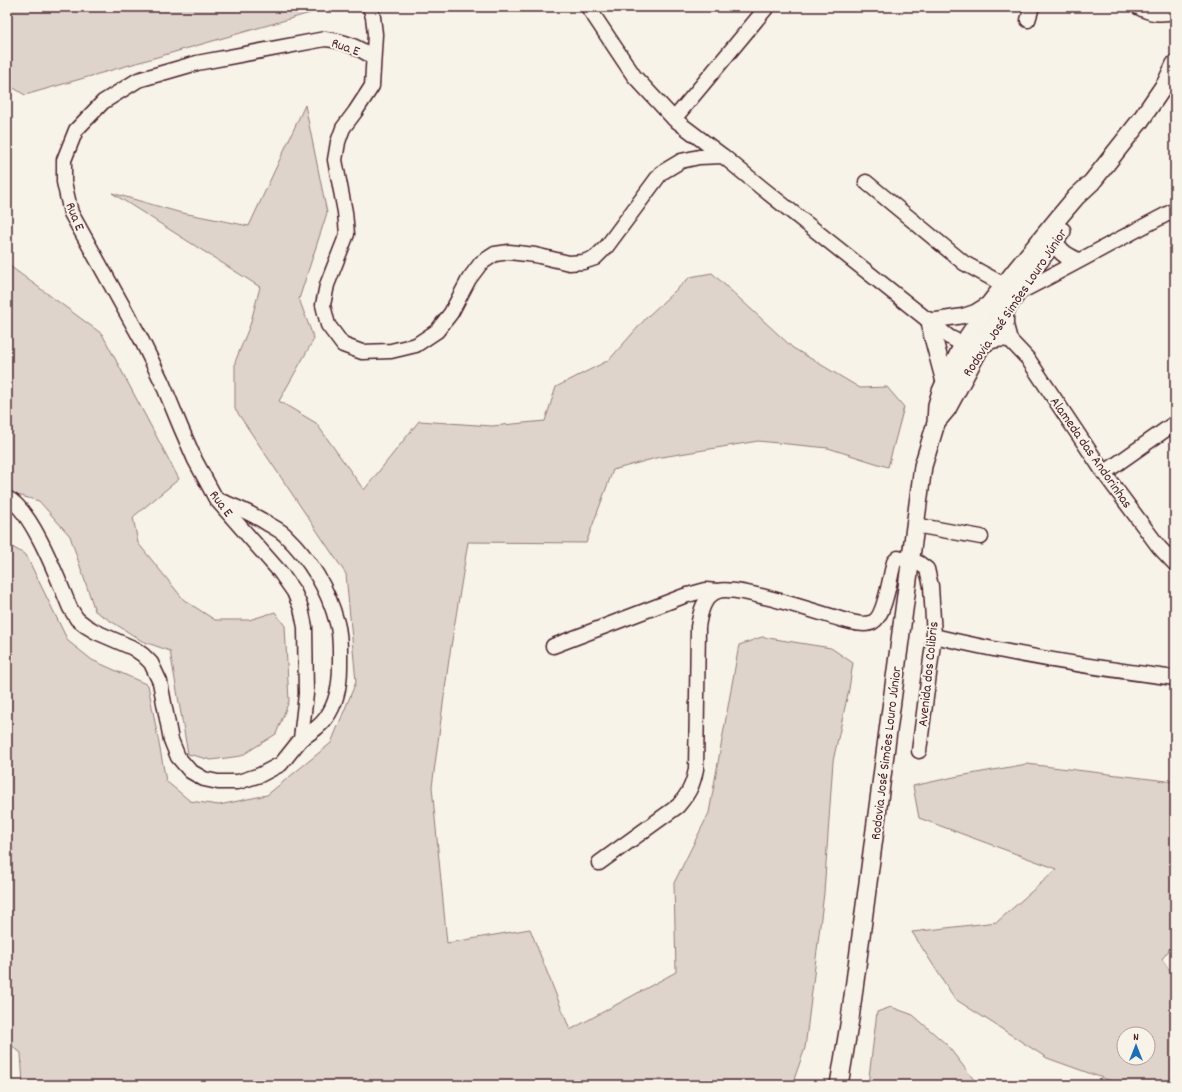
<svg xmlns="http://www.w3.org/2000/svg" width="1182" height="1092" font-family="Dekko,sans-serif">
<style>
.green{fill:#ded4cc;stroke:#947a7c;fill-rule:evenodd}
.lines{fill:none;stroke-linecap:round;stroke-linejoin:round}
.minor-casing{stroke:#4a1f2b;stroke-width:17}
.major-casing{stroke:#4a1f2b;stroke-width:20}
.minor{stroke:#f7f3e8;stroke-width:14}
.major{stroke:#f7f3e8;stroke-width:17}
.labels{text-anchor:middle;stroke-width:4;stroke-linejoin:round;paint-order:stroke}
.street-label{font-size:14px;fill:#4a1f2b;stroke:#f7f3e8}
</style>
<rect width="100%" height="100%" fill="#f7f3e8"/>
<filter id="ink" filterUnits="userSpaceOnUse"><feTurbulence type="fractalNoise" baseFrequency=".025" numOctaves="2"/><feDisplacementMap in="SourceGraphic" scale="8" xChannelSelector="R" yChannelSelector="G"/><feConvolveMatrix kernelMatrix="1 2 1 2 8 2 1 2 1" color-interpolation-filters="sRGB"/></filter>
<g filter="url(#ink)">
<!-- green -->
<g class="green">
<path d="M7,7H331L25,95L7,84Z"/>
<path d="M305,105L327,213L299,299L314,339L279,401L316,423L364,490L419,421L492,426L545,421L556,387L609,360L647,317L690,277L712,273L793,348L860,388L887,387L904,407L888,467L828,448L758,441L656,458L613,470L586,543L468,542L449,659L432,787L447,943L530,929L570,1030L676,972L674,883L709,813L739,645L762,637L831,648L853,663L849,689L833,761L824,893L805,1048L792,1085H23L21,1053L7,1042V544L26,555L68,641L92,660L148,685L166,781L190,801L219,805L267,795L331,743L356,682L346,574L235,409V362L250,325L260,287L112,193L178,212L249,226Z"/>
<path d="M7,264L102,334L179,479L133,517L138,543L184,600L215,620H249L275,612L285,626L289,701L276,734L241,756L211,760L188,754L170,651L142,641L95,611L70,536L39,501L7,492Z"/>
<path d="M1027,764L1175,782V942L1162,959L1175,978V1085H1122L1047,1058L955,999L912,932L997,922L1057,869L919,818L913,786L954,777ZM1124,1034H1148V1058H1124Z"/>
<path d="M891,1007L913,1015L947,1045L978,1085H868L877,1012Z"/>
</g>
<g class="lines">
<defs>
<g id="minor">
<path d="M370,7L373,17L375,34L372,86L355,112L343,128L338,142L335,160L345,212L347,234L327,285L323,305L328,325L343,345L362,352L391,351L416,345L437,331L451,313L469,279L481,263L495,254L509,252L535,255L569,263L583,262L595,258L607,246L661,173L681,161L699,157L723,156L762,188L949,337L963,344L980,348C990,341 997,338 1010,340"/>
<path d="M588,7L634,76L674,119L723,156"/>
<path d="M1138,7C1151,14 1160,15 1175,12"/>
<path d="M1028,20L1032,7"/>
<path d="M674,119L767,7"/>
<path d="M866,182L964,263L1004,285"/>
<path d="M1018,293C1071,266 1122,237 1175,210"/>
<path d="M930,321L963,316L975,312L991,302L1006,311V325L1010,340"/>
<path d="M1010,340L1028,359L1104,473L1159,547L1175,564"/>
<path d="M1104,473L1175,423"/>
<path d="M7,498C32,509 59,582 70,608L77,619L86,626L96,632L133,648L143,655L151,663L160,682L171,740L178,757L190,771L204,779L218,782H238L260,775L281,764L301,739L306,694L305,627L301,608L294,592L280,572L216,499L195,460L181,428L162,382L140,337L71,213L64,182V160L76,130L103,102L138,80L197,63L325,39C345,41 357,47 373,57"/>
<path d="M218,500C237,507 253,514 270,525C275,528 281,531 285,535C310,559 328,589 337,623C341,636 340,652 340,666C340,684 337,703 326,718C320,727 310,733 301,739"/>
<path d="M915,525L981,537"/>
<path d="M934,636C1014,655 1094,668 1175,678"/>
<path d="M553,646L684,596L706,590L717,591"/>
<path d="M599,863L678,806C689,793 693,785 696,769L698,627C700,614 703,596 718,591C736,585 817,612 840,619C848,621 864,627 873,622C885,616 890,576 894,562L898,558L919,563L927,569L931,586L934,636L919,751"/>
</g>
<g id="major">
<path d="M1054,241C1059,251 1065,255 1075,260"/>
<path d="M930,321L933,337L945,382"/>
<path d="M937,421L947,409L980,348L1034,268L1062,231"/>
<path d="M839,1085L850,1019L923,466L936,423L937,405L941,391L963,344L991,302L1016,270L1060,216L1076,197L1092,182L1140,121L1166,83L1175,64"/>
</g>
</defs>
<!-- minor casing -->
<use href="#minor" class="minor-casing"/>
<!-- major casing -->
<use href="#major" class="major-casing"/>
<!-- minor -->
<use href="#minor" class="minor"/>
<!-- major -->
<use href="#major" class="major"/>
</g>
</g>
<g class="labels">
<!-- street labels -->
<g class="street-label">
<text transform="translate(346 46) rotate(19)" y="5">Rua E</text>
<text transform="translate(76 216) rotate(68)" y="5">Rua E</text>
<text transform="translate(1014 302) rotate(-56)" y="5">Rodovia José Simões Louro Júnior</text>
<text transform="translate(1092 452) rotate(55)" y="5">Alameda das Andorinhas</text>
<text transform="translate(222 503) rotate(53)" y="5">Rua E</text>
<text transform="translate(927 674) rotate(-84)" y="5">Avenida dos Colibris</text>
<text transform="translate(885 753) rotate(-83)" y="5">Rodovia José Simões Louro Júnior</text>
</g>
</g>
<!-- margin -->
<rect width="1182" height="1092" fill="none" stroke="#f7f3e8" stroke-width="24"/>
<rect x="12" y="12" width="1158" height="1068" fill="none" stroke="#4a1f2b" stroke-width="1.5" filter="url(#ink)"/>
<!-- north arrow -->
<g transform="translate(1136 1046)"><circle r="19" fill="#f7f3e8" stroke="#b29e9c"/>
<path d="M0-3L7 15L0 10L-7 15Z" fill="#1f6fb2"/>
<text y="-6" font-size="11" font-weight="bold" text-anchor="middle" fill="#4a1f2b">N</text>
</g>
</svg>
